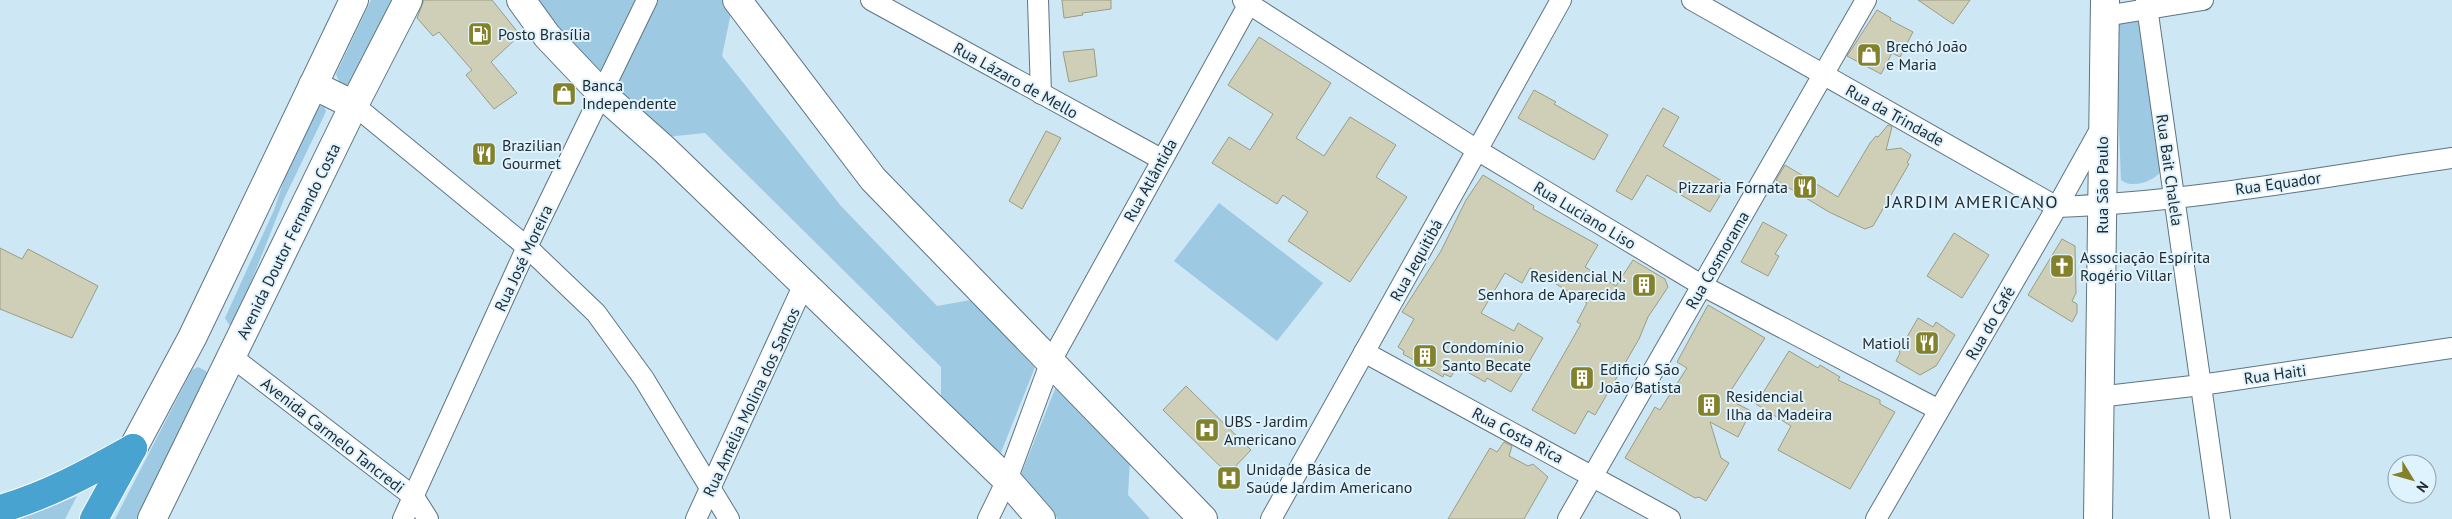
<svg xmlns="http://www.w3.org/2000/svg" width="2452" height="519" font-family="'PT Sans',sans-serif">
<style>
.green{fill:#9dc9e2}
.building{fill:#cecfb6;stroke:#9c9c84}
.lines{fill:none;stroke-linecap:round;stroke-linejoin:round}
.minor-casing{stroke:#5e7582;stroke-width:22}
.secondary-casing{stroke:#5e7582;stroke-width:30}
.motorway-casing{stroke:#fff;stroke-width:30}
.minor{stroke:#fff;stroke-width:20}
.secondary{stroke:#fff;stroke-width:28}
.motorway{stroke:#49a3d0;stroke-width:28}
.labels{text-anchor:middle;stroke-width:4;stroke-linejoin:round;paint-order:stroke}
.poi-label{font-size:16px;fill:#1f292e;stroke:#dff3ff;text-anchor:start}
.street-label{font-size:16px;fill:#1f292e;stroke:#dff3ff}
.neighbourhood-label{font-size:18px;letter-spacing:1px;fill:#1f292e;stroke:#dff3ff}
</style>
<rect width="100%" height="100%" fill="#cde7f5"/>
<!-- green -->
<g class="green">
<path d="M371,0H394L353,84L347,88L341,86L336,74Z"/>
<path d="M538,0H635L600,73L556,27Z"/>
<path d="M657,0H722L731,13L722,56L841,206L937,306L971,300L1035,367L998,460L941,403V367L705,133L666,137L615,88Z"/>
<path d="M2122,22H2145L2161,171C2153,182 2132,189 2121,180L2115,29Z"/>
<path d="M316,105L324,107L326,111L323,118L284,199L234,325L230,326L225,318L274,210L297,140Z"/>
<path d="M1219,203L1323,283L1277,341L1174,261Z"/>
<path d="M198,367L206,371L209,378L136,519H115L192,370Z"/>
<path d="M1057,384L1130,459L1128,495L1150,519H1058L1020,477Z"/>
<path d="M77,496L65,519H20Z"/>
</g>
<!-- building -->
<g class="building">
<path d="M424,0H492L520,35L491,62L517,93L494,109L466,75L472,70L439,32L433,36L417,18Z"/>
<path d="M1062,0H1111V9L1082,13L1083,15L1064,18Z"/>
<path d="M1918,0H1970L1953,24Z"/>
<path d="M1877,10L1891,18L1890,20L1913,32L1900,57L1892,53L1881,74L1847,56Z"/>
<path d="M1259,37L1331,83L1296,138L1324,156L1350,117L1396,145L1376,177L1407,197L1350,282L1288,241L1308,212L1283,195L1277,204L1212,163L1229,137L1250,150L1273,114L1228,85Z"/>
<path d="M1094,49L1097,76L1069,82L1063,52Z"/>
<path d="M1534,90L1556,102L1554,104L1608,135L1594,160L1518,118Z"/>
<path d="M1663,108L1679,117L1663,146L1727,184L1710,212L1647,175L1632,200L1616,191Z"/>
<path d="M1888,125L1892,127L1886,150L1901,148L1911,155L1907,163L1909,164L1873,226L1865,229L1829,212L1776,180L1785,165L1838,197L1870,143L1876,136L1878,137Z"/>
<path d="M1046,131L1061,138L1022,209L1009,201Z"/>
<path d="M1483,175L1534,206L1533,209L1598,245L1585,267L1616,286L1633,260L1665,279L1668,287L1648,317L1639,339L1595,415L1588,411L1575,434L1532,410L1581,324L1577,322L1587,303L1530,268L1522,283L1505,273L1481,313L1514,331L1518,323L1543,338L1511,392L1487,378L1485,382L1457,366L1451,377L1444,374L1443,377L1403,354L1404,351L1398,347L1414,319L1402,312L1441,251L1466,200Z"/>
<path d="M1763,222L1787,235L1775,254L1779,256L1768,276L1741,262Z"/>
<path d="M1954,233L1989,255L1962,298L1927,276Z"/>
<path d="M2062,239L2075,246L2076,293L2072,301L2077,304V313L2072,322L2028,295Z"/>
<path d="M0,248L22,259L28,249L98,286L72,338L0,309Z"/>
<path d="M1708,305L1765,338L1726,398L1751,411L1738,437L1710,422L1721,458L1729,463L1706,501L1699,497L1695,498L1625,458L1655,407L1660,410L1687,368L1677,362Z"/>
<path d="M1918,318L1933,327L1936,322L1955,335L1936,366L1920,375L1896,361L1900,353L1899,351Z"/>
<path d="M1789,351L1818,368L1820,365L1840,377L1838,380L1880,400V404L1895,412L1850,489L1778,450L1791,426L1756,404Z"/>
<path d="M1186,386L1251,450L1228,474L1163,410Z"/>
<path d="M1504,442L1512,446L1509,456L1528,466L1533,464L1548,477L1524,519H1448L1490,448L1497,452Z"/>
</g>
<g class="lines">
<defs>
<g id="minor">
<path d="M871,0L1161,159"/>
<path d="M1038,0L1041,94"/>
<path d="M1243,0L1477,150L1703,286L1939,410"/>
<path d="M1692,0L2057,207C2190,202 2321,177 2452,158"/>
<path d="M2146,0L2220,519"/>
<path d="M2105,16L2203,0"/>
<path d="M354,105L527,247L596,313L644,379L729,519"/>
<path d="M1364,352L1670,519"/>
<path d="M232,357L414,497L428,519"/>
<path d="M2098,397L2201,385L2452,348"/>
<path d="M403,519L527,247L647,0"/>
<path d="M696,519L804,284"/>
<path d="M988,519L1007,480L1051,361L1251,0"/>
<path d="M1271,519L1561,0"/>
<path d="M1568,519L1866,0"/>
<path d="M1876,519L2057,207L2102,126"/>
</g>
<g id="secondary">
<path d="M521,0L547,36L602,94L665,150L804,284L1007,480L1041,519"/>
<path d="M737,0L873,179L1203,519"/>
<path d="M313,85L354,105"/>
<path d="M133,448L192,338L354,0"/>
<path d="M152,519L354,105L408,0"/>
<path d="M2098,519L2105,0"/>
</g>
<g id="motorway">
<path d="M0,509C47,496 90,472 133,448"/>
<path d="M94,519L133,448"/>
</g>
</defs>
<!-- minor casing -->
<use href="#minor" class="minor-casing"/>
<!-- secondary casing -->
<use href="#secondary" class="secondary-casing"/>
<!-- motorway casing -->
<use href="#motorway" class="motorway-casing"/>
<!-- minor -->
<use href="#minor" class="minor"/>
<!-- secondary -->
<use href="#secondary" class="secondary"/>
<!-- motorway -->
<use href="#motorway" class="motorway"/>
</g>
<!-- icons -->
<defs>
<symbol id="fuel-square" viewBox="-11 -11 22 22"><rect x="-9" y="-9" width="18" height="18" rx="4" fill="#83822b" stroke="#dff3ff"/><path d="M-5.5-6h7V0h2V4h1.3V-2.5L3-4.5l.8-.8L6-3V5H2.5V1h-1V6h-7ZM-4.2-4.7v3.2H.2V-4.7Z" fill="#fff"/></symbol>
<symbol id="shop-square" viewBox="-11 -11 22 22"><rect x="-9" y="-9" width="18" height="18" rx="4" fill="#83822b" stroke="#dff3ff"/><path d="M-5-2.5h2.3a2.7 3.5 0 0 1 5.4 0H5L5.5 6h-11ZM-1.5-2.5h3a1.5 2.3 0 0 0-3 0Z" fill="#fff"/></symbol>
<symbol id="restaurant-square" viewBox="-11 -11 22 22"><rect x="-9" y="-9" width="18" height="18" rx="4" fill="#83822b" stroke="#dff3ff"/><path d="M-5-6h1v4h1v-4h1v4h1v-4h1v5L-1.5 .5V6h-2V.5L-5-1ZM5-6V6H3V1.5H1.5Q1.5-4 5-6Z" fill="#fff"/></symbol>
<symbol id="church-square" viewBox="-11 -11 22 22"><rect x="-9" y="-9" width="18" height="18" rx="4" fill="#83822b" stroke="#dff3ff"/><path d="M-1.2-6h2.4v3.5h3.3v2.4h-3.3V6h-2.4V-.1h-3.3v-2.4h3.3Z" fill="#fff"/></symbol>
<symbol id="building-square" viewBox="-11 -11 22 22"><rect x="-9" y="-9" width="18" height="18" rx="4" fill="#83822b" stroke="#dff3ff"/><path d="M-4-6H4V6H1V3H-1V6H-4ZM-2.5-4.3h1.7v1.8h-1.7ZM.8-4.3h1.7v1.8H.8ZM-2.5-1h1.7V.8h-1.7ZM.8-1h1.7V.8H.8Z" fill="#fff"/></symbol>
<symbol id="hospital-square" viewBox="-11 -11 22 22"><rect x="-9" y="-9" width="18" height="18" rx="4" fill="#83822b" stroke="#dff3ff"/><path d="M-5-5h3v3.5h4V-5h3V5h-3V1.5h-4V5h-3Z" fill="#fff"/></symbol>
</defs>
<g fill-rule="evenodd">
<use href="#fuel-square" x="466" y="20" width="28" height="28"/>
<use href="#shop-square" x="1855" y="41" width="28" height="28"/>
<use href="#shop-square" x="550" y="80" width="28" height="28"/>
<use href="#restaurant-square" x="470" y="140" width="28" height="28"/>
<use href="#restaurant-square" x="1791" y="173" width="28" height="28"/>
<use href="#church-square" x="2048" y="252" width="28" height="28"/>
<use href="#building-square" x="1630" y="271" width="28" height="28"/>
<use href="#restaurant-square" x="1913" y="329" width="28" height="28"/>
<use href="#building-square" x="1411" y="342" width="28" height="28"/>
<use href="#building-square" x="1568" y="364" width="28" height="28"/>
<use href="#building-square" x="1695" y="391" width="28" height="28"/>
<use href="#hospital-square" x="1193" y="416" width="28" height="28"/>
<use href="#hospital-square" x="1215" y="464" width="28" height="28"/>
</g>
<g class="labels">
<!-- poi labels -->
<g class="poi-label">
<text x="498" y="40">Posto Brasília</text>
<text x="1886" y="52">Brechó João<tspan x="1886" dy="18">e Maria</tspan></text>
<text x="582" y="91">Banca<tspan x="582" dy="18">Independente</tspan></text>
<text x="502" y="151">Brazilian<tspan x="502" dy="18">Gourmet</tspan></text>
<text x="1788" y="193" text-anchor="end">Pizzaria Fornata</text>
<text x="2080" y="263">Associação Espírita<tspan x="2080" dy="18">Rogério Villar</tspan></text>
<text x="1626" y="282" text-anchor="end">Residencial N.<tspan x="1626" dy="18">Senhora de Aparecida</tspan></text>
<text x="1910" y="349" text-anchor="end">Matioli</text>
<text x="1442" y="353">Condomínio<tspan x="1442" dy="18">Santo Becate</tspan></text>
<text x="1600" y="375">Edificio São<tspan x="1600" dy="18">João Batista</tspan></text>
<text x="1726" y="402">Residencial<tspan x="1726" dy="18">Ilha da Madeira</tspan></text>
<text x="1224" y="427">UBS - Jardim<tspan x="1224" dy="18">Americano</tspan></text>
<text x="1246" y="475">Unidade Básica de<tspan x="1246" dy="18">Saúde Jardim Americano</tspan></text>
</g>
<!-- street labels -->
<g class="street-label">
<text transform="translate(1016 80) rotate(29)" y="6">Rua Lázaro de Mello</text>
<text transform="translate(1895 115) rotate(29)" y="6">Rua da Trindade</text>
<text transform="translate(2170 170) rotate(82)" y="6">Rua Bait Chalela</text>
<text transform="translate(1150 180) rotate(-61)" y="6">Rua Atlântida</text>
<text transform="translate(2278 183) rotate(-8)" y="6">Rua Equador</text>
<text transform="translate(2102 185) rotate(-90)" y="6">Rua São Paulo</text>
<text transform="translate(1585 215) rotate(31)" y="6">Rua Luciano Liso</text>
<text transform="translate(288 241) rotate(-64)" y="6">Avenida Doutor Fernando Costa</text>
<text transform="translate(523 258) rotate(-65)" y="6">Rua José Moreira</text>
<text transform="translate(1416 260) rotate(-61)" y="6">Rua Jequitibá</text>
<text transform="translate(1717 260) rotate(-60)" y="6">Rua Cosmorama</text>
<text transform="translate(1990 323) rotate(-60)" y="6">Rua do Café</text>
<text transform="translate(2275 374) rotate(-8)" y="6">Rua Haiti</text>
<text transform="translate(751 402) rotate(-65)" y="6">Rua Amélia Molina dos Santos</text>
<text transform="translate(333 435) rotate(38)" y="6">Avenida Carmelo Tancredi</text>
<text transform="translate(1518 435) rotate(28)" y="6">Rua Costa Rica</text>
</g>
<!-- neighbourhood labels -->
<g class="neighbourhood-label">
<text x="1972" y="208">JARDIM AMERICANO</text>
</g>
</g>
<!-- north arrow -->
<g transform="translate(2412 479) rotate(127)"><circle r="24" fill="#dff3ff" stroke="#92a2ab"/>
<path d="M0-4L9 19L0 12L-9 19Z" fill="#83822b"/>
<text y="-8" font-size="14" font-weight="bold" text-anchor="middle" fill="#1f292e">N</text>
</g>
</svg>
